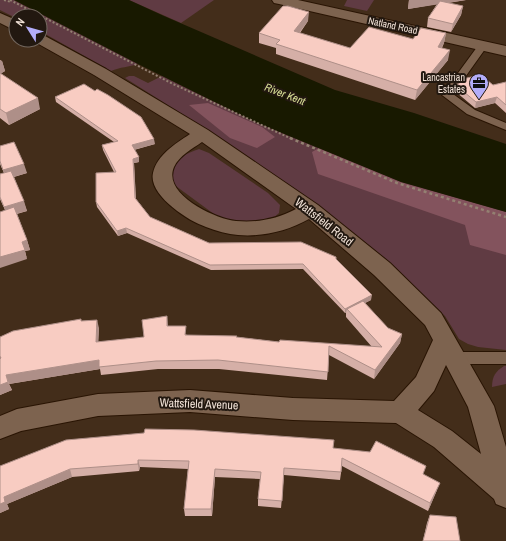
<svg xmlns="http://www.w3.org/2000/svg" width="506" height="541" font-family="'Archivo Narrow',sans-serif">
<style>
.green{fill:#603b43}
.forest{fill:#83535d}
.water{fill:#181900}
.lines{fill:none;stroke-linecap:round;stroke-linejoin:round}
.service-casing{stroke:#291403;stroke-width:2}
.minor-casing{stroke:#291403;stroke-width:2}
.tertiary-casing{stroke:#291403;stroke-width:2}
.path-far1{stroke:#948172;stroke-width:2;stroke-dasharray:2 2;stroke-linecap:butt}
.path{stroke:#948172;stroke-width:2.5;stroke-dasharray:3 3;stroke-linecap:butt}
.service{fill:#7d634f;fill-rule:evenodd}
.minor{fill:#7d634f;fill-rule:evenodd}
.tertiary{fill:#7d634f;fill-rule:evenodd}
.wall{fill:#d5afa7}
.shaded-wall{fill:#ae8f88}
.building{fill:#f8ccc2;stroke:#ae8f88}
.labels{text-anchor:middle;stroke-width:4;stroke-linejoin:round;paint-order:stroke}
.far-street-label{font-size:10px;fill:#f1e2d7;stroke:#221810}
.far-poi-label{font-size:10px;fill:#f1e2d7;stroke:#221810;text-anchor:end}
.far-water-label{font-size:11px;font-style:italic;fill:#dbe197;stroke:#221810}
.street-label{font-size:12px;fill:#f1e2d7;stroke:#221810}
</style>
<rect width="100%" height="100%" fill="#432d1a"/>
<!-- green -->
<g class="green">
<path d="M0,0H14L138,64C129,67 120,67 111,71L40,31V16H16V18L0,10Z"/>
<path d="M129,0H214L181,23Z"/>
<path d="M347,0H374L367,11L344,6Z"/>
<path d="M129,76H134L148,83L162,76L253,121L401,182L506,212V350L478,347L468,344L459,339L445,316L386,259L337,222L254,162L190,119L125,78Z"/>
<path d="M199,149L209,153L268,193L280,205L279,213L271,220L258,222L222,220L169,181C172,160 180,156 199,149Z"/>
<path d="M504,366H506V384L492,387C492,376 496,371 504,366Z"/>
</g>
<!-- forest -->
<g class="forest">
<path d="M208,103L262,127L275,137L257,148L230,138L189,105Z"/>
<path d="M319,148L401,182L506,212V255L470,245L465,225L318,174L312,152Z"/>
</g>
<!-- water -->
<path class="water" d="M14,0H129L164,16L335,90L414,113L506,144V212L401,182L253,121L138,64Z"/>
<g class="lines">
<defs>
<g id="service">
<path d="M483,42L488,45L453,94L475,110L506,123V130L467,114L442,95L480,43Z"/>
<path d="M455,352H506V364H455L450,362L448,358L450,354Z"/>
</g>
<g id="minor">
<path d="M0,13L16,20V31L0,23Z"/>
<path d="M40,34L45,36L106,69L208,130L318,205L390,263L441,313L494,406L506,447V508L496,504L494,499L434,447L396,423L293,420L190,412L98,416L21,431L0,439V416L17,409L98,394L190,390L293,398L394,401L416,377L433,340L425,325L374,275L309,219C288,231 263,237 238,235C228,234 216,231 206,227C188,221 148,195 153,173C157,155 175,144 190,134L94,75L35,42L33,40H40ZM202,142L296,209C277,219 257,223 236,221C215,219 162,194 174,167C179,156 192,149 202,142ZM446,365L468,407L481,454L452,431L418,410L434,391Z"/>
</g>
<path id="tertiary" d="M272,0H298L506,46V56L279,4L274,3Z"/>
</defs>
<!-- service casing -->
<use href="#service" class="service-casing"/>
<!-- minor casing -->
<use href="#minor" class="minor-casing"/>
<!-- tertiary casing -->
<use href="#tertiary" class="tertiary-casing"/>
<!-- path-far1 -->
<g class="path-far1">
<path d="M4,0L11,2"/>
<path d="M10,0L173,84L292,139"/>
</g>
<!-- path -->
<path class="path" d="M290,138L397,183L506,217"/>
<!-- service -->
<use href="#service" class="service"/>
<!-- minor -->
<use href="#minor" class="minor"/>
<!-- tertiary -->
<use href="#tertiary" class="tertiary"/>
</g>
<!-- wall -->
<g class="wall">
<path d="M409,0H466L448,3L463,6L461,15L451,32L427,27L428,18L437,4L408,9Z"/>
<path d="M308,21L300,33L350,48L413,39L446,33L444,43L442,48L448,60L415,100L276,54V48L259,43V33Z"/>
<path d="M0,60L2,61L5,71L0,74L40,109L9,125L0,118Z"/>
<path d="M506,82V113L495,103L475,108L456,92L457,86L493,85Z"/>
<path d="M55,97L155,144L134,150L139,162L134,163L136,199L150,217L209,243L336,259L371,300L365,303L388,328L402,334L400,343L374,379L329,355L327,380L219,369H158L101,375L100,369L9,384L12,390L0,395V359H1L0,356L81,321L99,328L98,342L144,337L168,325V326L187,335L237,337L279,342L372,347L346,317V313H345L303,269L211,270L127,233L118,236L97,207L96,202L114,172L103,150L102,145L114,142L56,102Z"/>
<path d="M0,146L27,173L14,177L27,211L17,214L27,240L30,250L25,251L27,259L5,210L0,199V174L4,173L0,164Z"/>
<path d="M333,448L423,474L437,490L428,511L342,466L340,480L284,475L281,508L258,506V499L260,479L215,477L212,516H185L184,509L188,469L140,467L139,471L72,477L7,504L9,509L0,513V466Z"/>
<path d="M430,515L460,541H423L427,523Z"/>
</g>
<!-- shaded-wall -->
<g class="shaded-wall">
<path d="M409,0H466L408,9Z"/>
<path d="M463,6L461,15L451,32L453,24Z"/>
<path d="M309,12L308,21L293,41L294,31Z"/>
<path d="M446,33L444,43L436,57L438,47Z"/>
<path d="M450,50L448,60L415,100L417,90Z"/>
<path d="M0,61H2L5,71L0,74Z"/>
<path d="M497,97L495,103L475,108L476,102Z"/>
<path d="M38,98L40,109L9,125L6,113Z"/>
<path d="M154,139L155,144L133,150L132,145Z"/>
<path d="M139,157V162L134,163L136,203L133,159Z"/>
<path d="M24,164L27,173L6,179L3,170Z"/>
<path d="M24,201L27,211L7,216L4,207Z"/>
<path d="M126,228L127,233L118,236L117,231Z"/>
<path d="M27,240L30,250L25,251L27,259L0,268V257L22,242Z"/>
<path d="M372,295L371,300L349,311L347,309L346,313H345V309Z"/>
<path d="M167,316L168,325V335L167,326Z"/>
<path d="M97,320L99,328L98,350L96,342Z"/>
<path d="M402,334L400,343L374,379L375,370Z"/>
<path d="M99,360L100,369L9,384L6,375Z"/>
<path d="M8,382L12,390L0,395V385Z"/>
<path d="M138,460L140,467L139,471L138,464Z"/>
<path d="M70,469L72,477L7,504L9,509L0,513V504L4,497Z"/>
<path d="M215,469V477L212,516L211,509Z"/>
<path d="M440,483L428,511L430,503Z"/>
</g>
<!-- building -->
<g class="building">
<path d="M440,1L463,6L453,24L428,18Z"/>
<path d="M283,6H288L309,12L294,31L350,48L369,27L413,39L421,28L446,33L438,47L450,50L417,90L276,44L280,40L259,33Z"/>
<path d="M0,73L38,98L6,113L0,109Z"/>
<path d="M481,75L493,85L506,82V105L497,97L476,102L457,86L462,79Z"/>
<path d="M84,84L95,91L97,89L108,95L141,117L154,139L132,145L139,157L133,159L135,198L150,217L209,243L301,242L336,257V259L372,295L345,309L303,264L210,265L126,228L117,231L96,202V173L116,172L102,145L118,141L55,97Z"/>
<path d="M14,142L24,164L3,170L0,161V146Z"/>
<path d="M11,171L24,201L4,207L0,197V174Z"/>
<path d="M14,207L27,240L22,242L25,250L0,257V212Z"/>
<path d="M363,301L388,328L402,334L375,370L329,346L328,372L218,360L156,361L99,367V360L6,375L8,382L0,385V359L1,358L0,356V337L13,331L81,319V321L97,320L96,342L144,337L142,320L167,316V326H186L185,335L237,336L236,337L279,342L280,340L382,347L347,309Z"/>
<path d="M145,429L194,430L334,440L333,448L370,452L376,441L426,466L423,474L440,483L430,503L342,458L341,472L284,468L282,501L258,499L261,472L215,469L211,509H184L189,461L138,460V464L70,469L4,497L5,502L0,504V466L66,440L144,433Z"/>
<path d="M430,515L456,517L460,541H423Z"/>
</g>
<!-- icons -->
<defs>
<symbol id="office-pin" viewBox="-11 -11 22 30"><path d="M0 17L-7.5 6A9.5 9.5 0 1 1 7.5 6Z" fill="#b3adf9" stroke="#221810"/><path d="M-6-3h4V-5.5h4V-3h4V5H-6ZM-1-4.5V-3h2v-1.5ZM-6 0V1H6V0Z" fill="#111"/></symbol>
</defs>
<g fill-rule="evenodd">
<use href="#office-pin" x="468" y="72" width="22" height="30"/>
</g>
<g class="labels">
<!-- far-street labels -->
<g class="far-street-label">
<text transform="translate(393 25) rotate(12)" y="4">Natland Road</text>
</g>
<!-- far-poi labels -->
<g class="far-poi-label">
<text x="465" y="81">Lancastrian<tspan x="465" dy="12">Estates</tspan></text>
</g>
<!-- far-water labels -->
<g class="far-water-label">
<text transform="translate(285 94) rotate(21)" y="4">River Kent</text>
</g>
<!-- street labels -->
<g class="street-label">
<text transform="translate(324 222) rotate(38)" y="4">Wattsfield Road</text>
<text transform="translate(199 404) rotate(2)" y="4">Wattsfield Avenue</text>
</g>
</g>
<!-- north arrow -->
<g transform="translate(28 28) rotate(307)"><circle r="19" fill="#221810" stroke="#756960"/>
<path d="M0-3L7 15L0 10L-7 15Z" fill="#b3adf9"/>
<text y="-6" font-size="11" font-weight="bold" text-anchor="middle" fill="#f1e2d7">N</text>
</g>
</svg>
